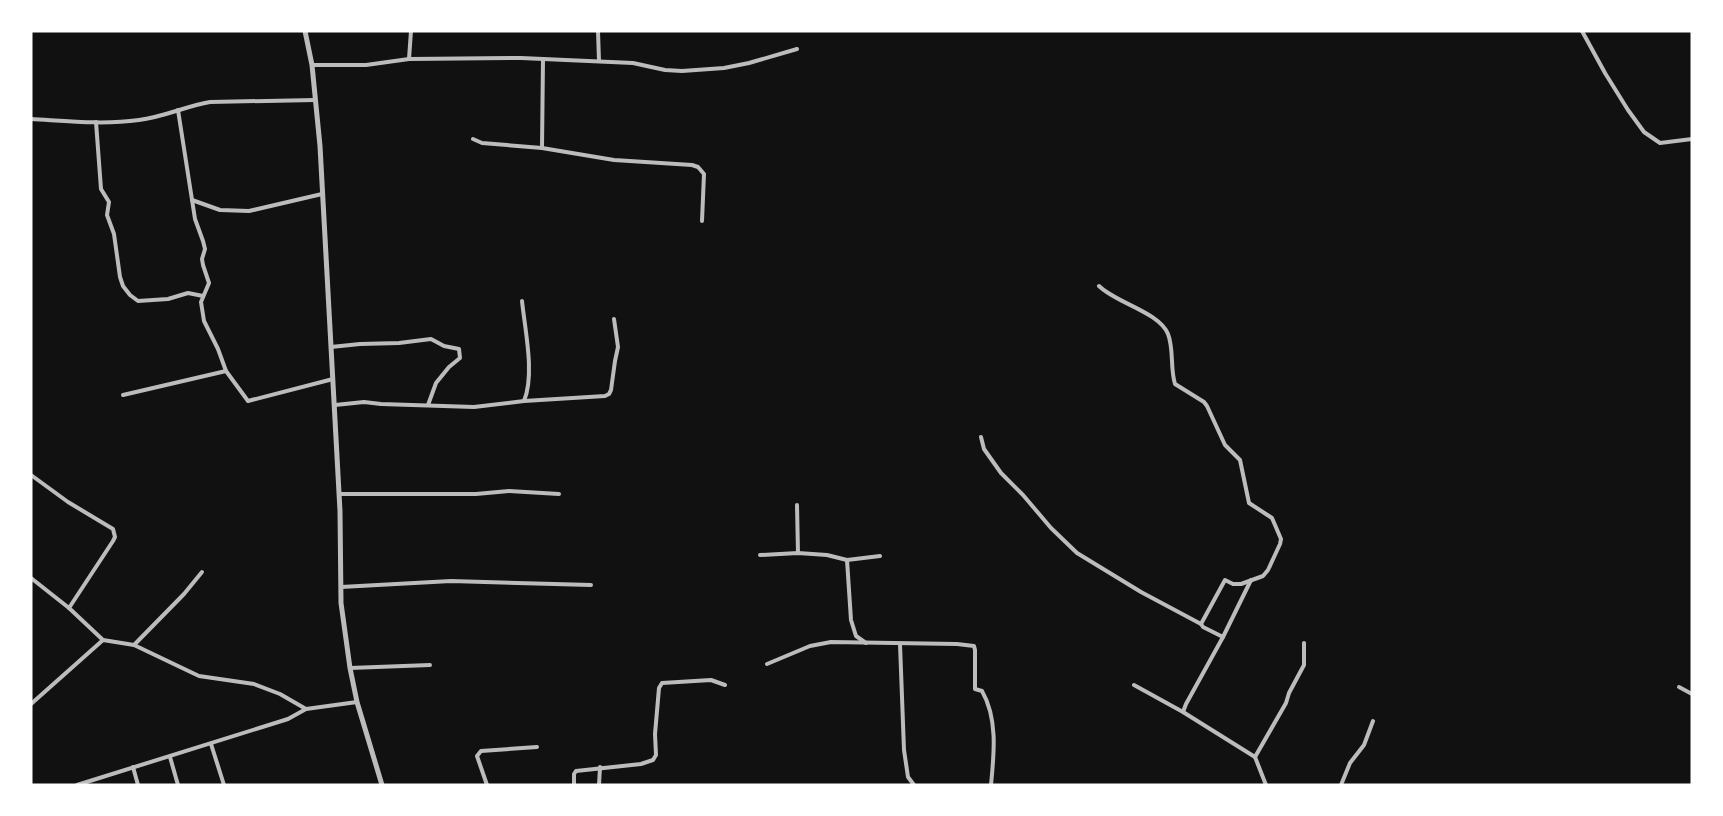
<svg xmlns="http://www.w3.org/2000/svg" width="1723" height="816" font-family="'Roboto Condensed',sans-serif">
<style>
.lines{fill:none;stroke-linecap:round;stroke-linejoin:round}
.minor{stroke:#bcbcbc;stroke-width:4}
.tertiary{stroke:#bcbcbc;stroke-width:5}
</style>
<rect width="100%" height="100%" fill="#111"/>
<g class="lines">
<!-- minor -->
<g class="minor">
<path d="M598,31L599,61"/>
<path d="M1582,31L1605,73L1628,110L1644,132L1660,143L1692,139"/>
<path d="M409,59L411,31"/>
<path d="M312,65H366L409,59L521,58L633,63L665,70L682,71L724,68L749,63L797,49"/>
<path d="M178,110L195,219L203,241L205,249L202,259L203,265L209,283L201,302L204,321L218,349L226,371L248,401L333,379"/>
<path d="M31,119C67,121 103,125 139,120C164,117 186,106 210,102L315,100"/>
<path d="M96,122L101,189L109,202L107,215L114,234L120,277L123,286L130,295L138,301L168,299L188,293L203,296"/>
<path d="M473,139L482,143L542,148L614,160L692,165L698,167L704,174L702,221"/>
<path d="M542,148L543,59"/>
<path d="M192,200L220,210L249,211L322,194"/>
<path d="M1099,286C1116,303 1159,312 1168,334C1174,349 1170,368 1175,384L1204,402L1207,406L1225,445L1240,460L1249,503L1272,518L1281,539L1280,544L1268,570L1263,576L1241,584H1233L1225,580L1201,624L1203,627L1223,637"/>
<path d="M522,301C525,330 535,375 524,401"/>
<path d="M331,347L360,344L399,343L431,339L444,346L459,349L460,358L449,367L436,383L428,405"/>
<path d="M123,395L226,371"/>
<path d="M335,405L364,402L381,404L474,407L524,401L605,396L609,394L611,390L615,361L618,347L614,319"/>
<path d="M981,437L984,449L1001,473L1023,495L1051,528L1077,553L1141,592L1201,624"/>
<path d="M31,475L68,502L113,529L115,537L113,541L69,608"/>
<path d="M340,494H476L509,491L559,494"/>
<path d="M797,505L798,553"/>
<path d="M760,555L798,553L827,555L847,560L880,556"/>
<path d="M847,560L851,620L856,636L866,643"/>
<path d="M31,578L69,608L103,640L134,645L199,676L254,684L280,694L306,709"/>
<path d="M341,587L451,581L591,585"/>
<path d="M900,644L904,750L908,777L914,785"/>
<path d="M134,645L184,594L202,572"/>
<path d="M767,664L810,646L831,642L957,644L974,646L975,650V689L982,691C998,719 994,754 991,785"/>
<path d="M350,668L430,665"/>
<path d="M1134,685L1183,712L1255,757L1266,785"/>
<path d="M1679,687L1692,694"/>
<path d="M31,704L103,640"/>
<path d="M1183,712L1186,704L1223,637L1251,580"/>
<path d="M211,744L224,785"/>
<path d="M170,757L178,785"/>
<path d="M1255,757L1286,703L1289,693L1304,665V643"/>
<path d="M133,767L138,785"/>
<path d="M77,785L288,719L306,709L357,702"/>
<path d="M487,785L477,756L481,751L537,747"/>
<path d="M574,785V774L576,771L641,764L653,760L656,755L655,734L659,688L662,683L711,680L725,685"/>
<path d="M599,785L600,767"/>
<path d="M1341,785L1350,763L1364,745L1373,721"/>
</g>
<!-- tertiary -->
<path class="tertiary" d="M305,31L312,65L320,146L340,511L341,603L350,668L357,702L382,785"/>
</g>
<!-- border -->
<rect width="1723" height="816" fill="none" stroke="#ffffff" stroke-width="65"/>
</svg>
